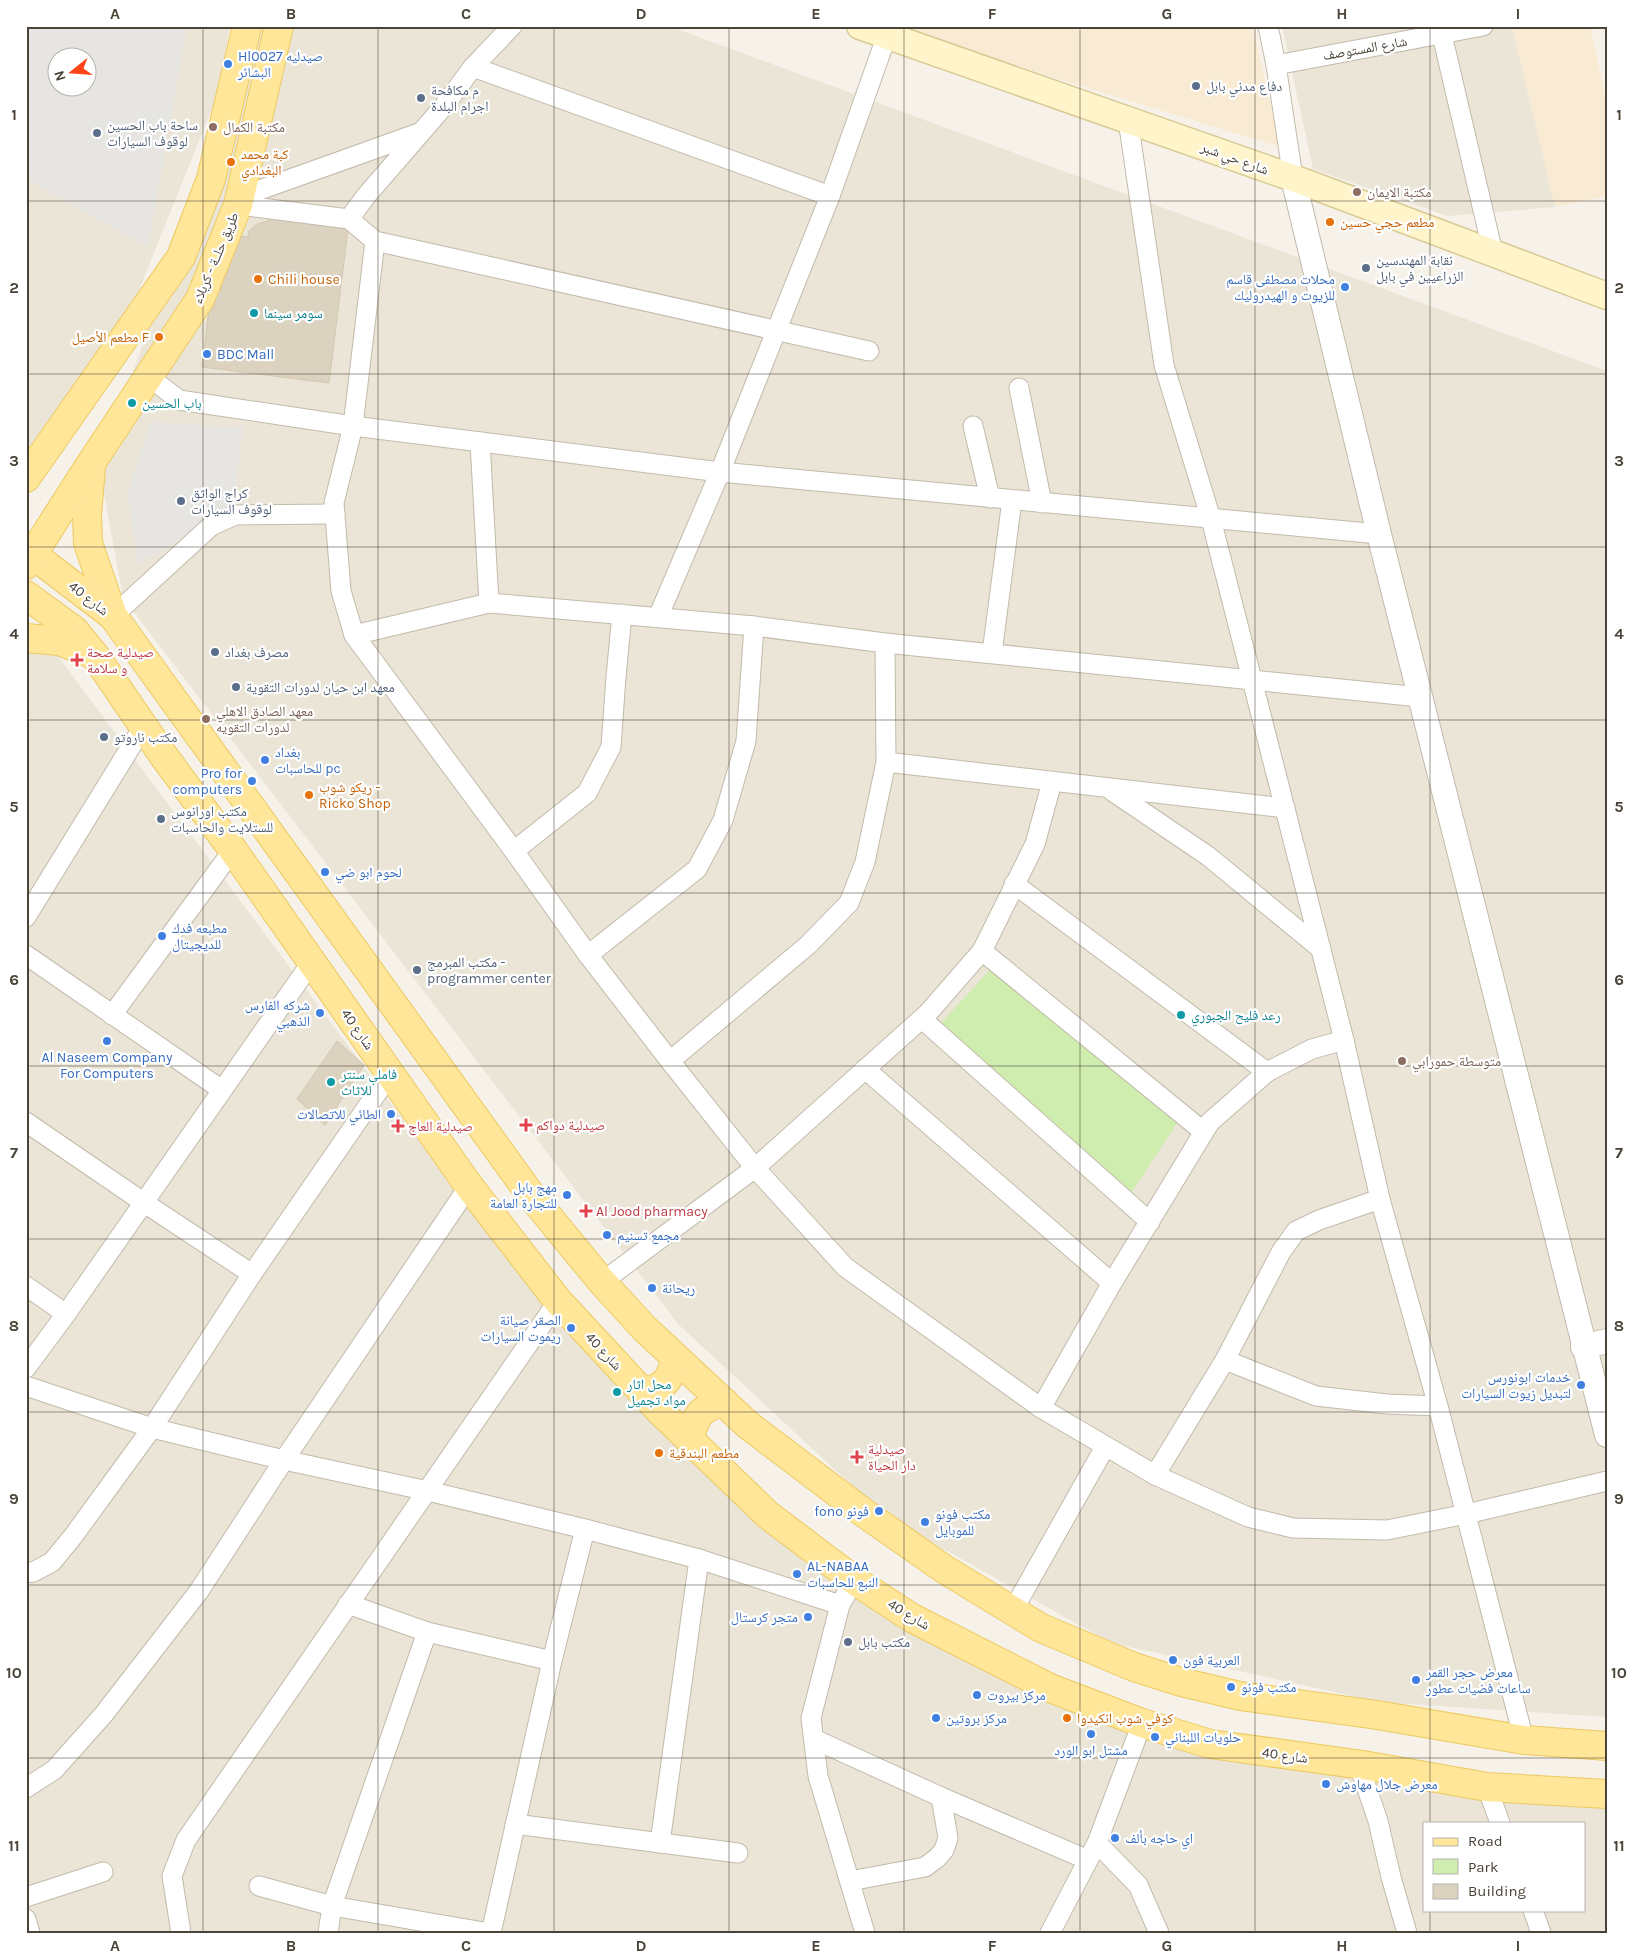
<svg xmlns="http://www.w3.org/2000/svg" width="1633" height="1959" font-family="Karla,'Noto Naskh Arabic',sans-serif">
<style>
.residential{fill:#eae5d7;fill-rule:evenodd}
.commercial{fill:#f9ead3}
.green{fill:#ceedaf}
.parking{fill:#e7e5e1;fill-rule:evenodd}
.building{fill:#dbd2c0;stroke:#d4c7b0}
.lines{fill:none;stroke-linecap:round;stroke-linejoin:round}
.minor-casing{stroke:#c2bbab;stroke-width:21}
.tertiary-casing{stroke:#c2bbab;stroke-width:26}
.secondary-casing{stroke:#d9ca96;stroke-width:29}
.primary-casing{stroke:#edc95f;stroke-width:30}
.minor{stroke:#fff;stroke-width:19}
.tertiary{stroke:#fff;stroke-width:24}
.secondary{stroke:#fff4ca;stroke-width:26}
.primary{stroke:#ffe699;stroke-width:28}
.grid{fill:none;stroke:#4a4337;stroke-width:1;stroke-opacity:0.55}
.shop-dot{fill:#3f7fe0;stroke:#fff;stroke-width:2}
.service-dot{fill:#5c6f8a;stroke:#fff;stroke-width:2}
.education-dot{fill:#8d6e63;stroke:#fff;stroke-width:2}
.food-dot{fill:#e8710a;stroke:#fff;stroke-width:2}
.culture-dot{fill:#0f9aa8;stroke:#fff;stroke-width:2}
.health-dot{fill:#e0444e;stroke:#fff;stroke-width:2}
.labels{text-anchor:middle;stroke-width:4.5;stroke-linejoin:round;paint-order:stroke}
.street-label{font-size:14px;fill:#4a4337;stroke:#fff}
.shop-label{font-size:14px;fill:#366cbe;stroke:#fff;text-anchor:start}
.service-label{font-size:14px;fill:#4e5e75;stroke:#fff;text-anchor:start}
.education-label{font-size:14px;fill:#785e54;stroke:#fff;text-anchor:start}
.food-label{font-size:14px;fill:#c56008;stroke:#fff;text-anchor:start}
.culture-label{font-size:14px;fill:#0d838f;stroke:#fff;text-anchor:start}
.health-label{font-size:14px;fill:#be3a42;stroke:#fff;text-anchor:start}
.neatline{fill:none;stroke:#4a4337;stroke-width:2}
.grid-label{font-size:16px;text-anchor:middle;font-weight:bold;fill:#4a4337}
</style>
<rect width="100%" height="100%" fill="#f6f2e9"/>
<!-- residential -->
<g class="residential">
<path d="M26,26H230L217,96L135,300L26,460ZM58,58H88V88H58Z"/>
<path d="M259,26H669L1607,371V1717L1380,1702L1111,1643L885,1516L678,1324L123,598L99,465Z"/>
<path d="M1282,26H1512L1555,207L1448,216L1313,169Z"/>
<path d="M40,632L460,1196L835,1572L1125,1727L1607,1809V1933H26V653ZM1424,1823H1584V1910H1424Z"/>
</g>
<!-- commercial -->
<g class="commercial">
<path d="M886,26H1253L1280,147Z"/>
<path d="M1512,26H1590L1607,104V196L1555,207Z"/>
</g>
<!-- green -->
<path class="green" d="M990,970L1177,1123L1132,1192L941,1023Z"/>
<!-- parking -->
<g class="parking">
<path d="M26,26H187L148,247L26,179ZM58,58H88V88H58Z"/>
<path d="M150,422L243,428L233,509L138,564L128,493Z"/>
</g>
<!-- building -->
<g class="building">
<path d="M271,216L349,221L329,383L202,367L209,309L213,310L215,295H220L225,252L234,253L236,236L248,237L249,231L257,224L268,221Z"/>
<path d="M337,1041L364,1065L325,1125L297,1099Z"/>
</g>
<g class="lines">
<defs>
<g id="minor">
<path d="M1268,26L1276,65L1293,178"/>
<path d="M1440,26L1493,253"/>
<path d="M1276,65L1483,26"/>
<path d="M473,67L830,196"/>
<path d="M1128,120L1164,365L1211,519L1344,1040L1380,1199L1438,1406L1524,1740"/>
<path d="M240,197L419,133"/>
<path d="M238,205L349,219L375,241L869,351"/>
<path d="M349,219L366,196L444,106L473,67L512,26"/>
<path d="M375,241L353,426L334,503L341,591L354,635L514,851L588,955L670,1061L755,1168L845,1267L1041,1408L1155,1475L1248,1517L1293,1528L1387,1530L1466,1514L1607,1481"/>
<path d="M148,376L179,400L353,426L720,472L1379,534"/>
<path d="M1019,388L1042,503"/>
<path d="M973,426L990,498"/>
<path d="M480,442L489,603"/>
<path d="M113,616L211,526L235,515L335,514"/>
<path d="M658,617L720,472L830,196L887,35L886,26"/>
<path d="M354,635L489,603L754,626L885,643L1420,697"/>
<path d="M992,653L1012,500"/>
<path d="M886,762L1285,808"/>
<path d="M1112,791L1208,856L1321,949"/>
<path d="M514,851L587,793L611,747L616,677L622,614"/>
<path d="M1014,884L1267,1072"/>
<path d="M26,917L143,727"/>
<path d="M982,951L1204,1132"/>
<path d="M26,955L222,1090"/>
<path d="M588,955L697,869L723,820L746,741L754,626"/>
<path d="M112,1015L233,850"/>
<path d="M922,1019L1150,1222"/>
<path d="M670,1061L808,945L849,903L865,862L886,762L885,643"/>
<path d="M865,1069L1112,1283"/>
<path d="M26,1122L143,1202L252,1274"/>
<path d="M602,1282L755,1168L928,1013L982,951L1035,844L1052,782"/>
<path d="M26,1286L66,1314"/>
<path d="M1225,1360L1316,1396L1387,1404L1438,1406"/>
<path d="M26,1368L66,1314L311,963"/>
<path d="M26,1386L152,1428L284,1460L428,1491L585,1529L699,1559L840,1605L854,1580"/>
<path d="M1041,1408L1112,1283L1210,1122L1267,1072L1312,1049L1344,1040"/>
<path d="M1155,1475L1225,1360L1281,1252L1296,1231L1319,1220L1380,1199"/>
<path d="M26,1573L33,1572L52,1562L74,1535L152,1428L252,1274L390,1074"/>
<path d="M348,1604L427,1632L552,1661"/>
<path d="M840,1605L811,1718L818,1776L865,1933"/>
<path d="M1012,1612L1105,1447"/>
<path d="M814,1739L941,1797L948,1838L944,1850L937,1858L925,1867L850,1881"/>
<path d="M1359,1765L1378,1821L1391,1877L1407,1933"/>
<path d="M1487,1787L1500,1823"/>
<path d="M26,1788L54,1770L104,1714L199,1591L284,1460L469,1186"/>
<path d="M941,1797L1088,1860"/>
<path d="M515,1824L738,1853"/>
<path d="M660,1843L699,1559"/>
<path d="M1097,1843L1138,1885L1159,1933"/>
<path d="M259,1886L332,1906L490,1933"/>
<path d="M26,1897L103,1872"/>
<path d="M1533,1910L1541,1933"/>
<path d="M26,1919L30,1933"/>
<path d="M181,1933L172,1876L186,1840L558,1301"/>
<path d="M328,1933L332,1906L427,1632"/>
<path d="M491,1933L552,1661L585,1529"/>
<path d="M1050,1933L1097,1843L1142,1723"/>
</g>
<g id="tertiary">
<path d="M1293,178L1379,534L1607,1435"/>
<path d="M1583,1347L1607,1341"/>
</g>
<path id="secondary" d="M860,26L1293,178L1607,296"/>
<g id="primary">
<path d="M91,467L87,515L88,543L113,616"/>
<path d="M26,478L181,257L211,179L247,26"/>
<path d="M26,552L32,554L113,616L533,1198L602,1282L644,1328L748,1425L864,1513L944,1569L1041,1628L1134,1667L1181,1682L1240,1696L1377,1715L1524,1740L1607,1746"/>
<path d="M26,565L91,463L200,299L238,205L279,26"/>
<path d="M26,595L74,630L96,657L163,755L233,850L469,1186L558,1301L661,1412L768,1515L854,1580L912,1618L1050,1688L1142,1723L1210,1744L1363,1765L1487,1787L1607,1794"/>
<path d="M26,638L60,641L92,654"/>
<path d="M643,1393C668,1385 667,1382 677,1359"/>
<path d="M689,1439C696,1416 699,1408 724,1402"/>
</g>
</defs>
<!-- minor casing -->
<use href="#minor" class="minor-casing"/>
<!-- tertiary casing -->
<use href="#tertiary" class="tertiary-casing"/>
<!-- secondary casing -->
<use href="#secondary" class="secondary-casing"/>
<!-- primary casing -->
<use href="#primary" class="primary-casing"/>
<!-- minor -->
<use href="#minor" class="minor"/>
<!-- tertiary -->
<use href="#tertiary" class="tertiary"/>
<!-- secondary -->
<use href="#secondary" class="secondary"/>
<!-- primary -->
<use href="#primary" class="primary"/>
</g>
<!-- grid -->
<path class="grid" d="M203,26V1933M378,26V1933M554,26V1933M729,26V1933M904,26V1933M1080,26V1933M1255,26V1933M1430,26V1823M26,201H1607M26,374H1607M26,547H1607M26,720H1607M26,893H1607M26,1066H1607M26,1239H1607M26,1412H1607M26,1585H1607M26,1758H1607M1430,1910V1933"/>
<!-- markers -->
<g class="shop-dot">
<circle cx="228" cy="64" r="5"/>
<circle cx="1345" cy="287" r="5"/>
<circle cx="207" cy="354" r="5"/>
<circle cx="265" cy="760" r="5"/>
<circle cx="252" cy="781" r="5"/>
<circle cx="325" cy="872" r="5"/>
<circle cx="162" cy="936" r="5"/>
<circle cx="320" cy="1013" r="5"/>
<circle cx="107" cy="1041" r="5"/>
<circle cx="391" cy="1114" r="5"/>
<circle cx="567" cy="1195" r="5"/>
<circle cx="607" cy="1235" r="5"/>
<circle cx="652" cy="1288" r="5"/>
<circle cx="571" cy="1328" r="5"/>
<circle cx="1581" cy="1385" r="5"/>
<circle cx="879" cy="1511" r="5"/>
<circle cx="925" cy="1522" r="5"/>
<circle cx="797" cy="1574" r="5"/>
<circle cx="808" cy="1617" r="5"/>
<circle cx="1173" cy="1660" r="5"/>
<circle cx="1416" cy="1680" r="5"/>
<circle cx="1231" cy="1687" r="5"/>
<circle cx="977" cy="1695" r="5"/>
<circle cx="936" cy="1718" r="5"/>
<circle cx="1091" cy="1734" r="5"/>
<circle cx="1155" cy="1737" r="5"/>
<circle cx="1326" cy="1784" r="5"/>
<circle cx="1115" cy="1838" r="5"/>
</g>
<g class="service-dot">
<circle cx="1196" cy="86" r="5"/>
<circle cx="421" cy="98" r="5"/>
<circle cx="97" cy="133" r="5"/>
<circle cx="1366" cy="268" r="5"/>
<circle cx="181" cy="501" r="5"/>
<circle cx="215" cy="652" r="5"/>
<circle cx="236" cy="687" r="5"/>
<circle cx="104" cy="737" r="5"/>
<circle cx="161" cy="819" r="5"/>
<circle cx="417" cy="970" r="5"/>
<circle cx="848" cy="1642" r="5"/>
</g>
<g class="education-dot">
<circle cx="213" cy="127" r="5"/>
<circle cx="1357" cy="192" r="5"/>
<circle cx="206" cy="719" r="5"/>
<circle cx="1402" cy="1061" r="5"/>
</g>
<g class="food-dot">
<circle cx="231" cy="162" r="5"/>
<circle cx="1330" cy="222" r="5"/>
<circle cx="258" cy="279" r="5"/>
<circle cx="159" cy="337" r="5"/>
<circle cx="309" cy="795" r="5"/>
<circle cx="659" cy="1453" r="5"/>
<circle cx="1067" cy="1718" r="5"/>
</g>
<g class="culture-dot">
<circle cx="254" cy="313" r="5"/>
<circle cx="132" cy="403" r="5"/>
<circle cx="1181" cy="1015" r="5"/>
<circle cx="331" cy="1082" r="5"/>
<circle cx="617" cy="1392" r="5"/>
</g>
<g class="health-dot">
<path d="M74.5 652.5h5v5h5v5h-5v5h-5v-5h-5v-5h5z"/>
<path d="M523.5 1117.5h5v5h5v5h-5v5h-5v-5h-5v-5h5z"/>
<path d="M395.5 1118.5h5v5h5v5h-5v5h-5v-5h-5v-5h5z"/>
<path d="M583.5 1203.5h5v5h5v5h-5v5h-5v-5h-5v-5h5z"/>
<path d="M854.5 1449.5h5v5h5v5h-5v5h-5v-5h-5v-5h5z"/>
</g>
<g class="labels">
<!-- street labels -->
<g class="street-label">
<text transform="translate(1365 48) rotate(-10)" y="5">شارع المستوصف</text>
<text transform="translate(1235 158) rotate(20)" y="5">شارع حي شبر</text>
<text transform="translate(215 258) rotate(-67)" y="5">طريق حلــة - كربلاء</text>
<text transform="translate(89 598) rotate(38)" y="5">شارع 40</text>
<text transform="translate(358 1029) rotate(55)" y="5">شارع 40</text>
<text transform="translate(604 1351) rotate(47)" y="5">شارع 40</text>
<text transform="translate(909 1614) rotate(31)" y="5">شارع 40</text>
<text transform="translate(1285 1755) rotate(8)" y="5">شارع 40</text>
</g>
<!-- shop labels -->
<g class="shop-label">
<text x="238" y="61">Hl0027 صيدليه<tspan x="238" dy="16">البشائر</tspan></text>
<text x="1335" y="284" text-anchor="end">محلات مصطفى قاسم<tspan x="1335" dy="16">للزيوت و الهيدروليك</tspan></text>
<text x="217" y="359">BDC Mall</text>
<text x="275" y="757">بغداد<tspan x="275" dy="16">للحاسبات pc</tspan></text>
<text x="242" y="778" text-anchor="end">Pro for<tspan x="242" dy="16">computers</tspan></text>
<text x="335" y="877">لحوم ابو ضي</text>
<text x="172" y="933">مطبعه فدك<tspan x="172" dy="16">للديجيتال</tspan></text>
<text x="310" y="1010" text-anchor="end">شركه الفارس<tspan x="310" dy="16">الذهبي</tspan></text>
<text x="107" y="1062" text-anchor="middle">Al Naseem Company<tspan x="107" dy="16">For Computers</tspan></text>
<text x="381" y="1119" text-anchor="end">الطائي للاتصالات</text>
<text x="557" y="1192" text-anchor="end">مهج بابل<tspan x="557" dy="16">للتجارة العامة</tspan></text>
<text x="617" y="1240">مجمع تسنيم</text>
<text x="662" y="1293">ريحانة</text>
<text x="561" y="1325" text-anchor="end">الصقر صيانة<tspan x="561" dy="16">ريموت السيارات</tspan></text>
<text x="1571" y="1382" text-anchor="end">خدمات ابونورس<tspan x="1571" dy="16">لتبديل زيوت السيارات</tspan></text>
<text x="869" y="1516" text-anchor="end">fono فونو</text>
<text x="935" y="1519">مكتب فونو<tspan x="935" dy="16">للموبايل</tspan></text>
<text x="807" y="1571">AL-NABAA<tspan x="807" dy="16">النبع للحاسبات</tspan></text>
<text x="798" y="1622" text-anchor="end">متجر كرستال</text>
<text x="1183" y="1665">العربية فون</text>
<text x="1426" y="1677">معرض حجر القمر<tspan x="1426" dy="16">ساعات فضيات عطور</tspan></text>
<text x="1241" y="1692">مكتب فونو</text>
<text x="987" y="1700">مركز بيروت</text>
<text x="946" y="1723">مركز بروتين</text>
<text x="1165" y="1742">حلويات اللبناني</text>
<text x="1091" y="1755" text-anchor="middle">مشتل ابو الورد</text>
<text x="1336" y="1789">معرض جلال مهاوش</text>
<text x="1125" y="1843">اي حاجه بألف</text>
</g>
<!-- service labels -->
<g class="service-label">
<text x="1206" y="91">دفاع مدني بابل</text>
<text x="431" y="95">م مكافحة<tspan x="431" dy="16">اجرام البلدة</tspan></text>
<text x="107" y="130">ساحة باب الحسين<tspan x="107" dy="16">لوقوف السيارات</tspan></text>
<text x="1376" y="265">نقابة المهندسين<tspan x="1376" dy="16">الزراعيين في بابل</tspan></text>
<text x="191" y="498">كراج الواثق<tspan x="191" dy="16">لوقوف السيارات</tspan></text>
<text x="225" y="657">مصرف بغداد</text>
<text x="246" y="692">معهد ابن حيان لدورات التقوية</text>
<text x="114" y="742">مكتب ناروتو</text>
<text x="171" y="816">مكتب اورانوس<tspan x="171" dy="16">للستلايت والحاسبات</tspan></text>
<text x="427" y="967">مكتب المبرمج -<tspan x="427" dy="16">programmer center</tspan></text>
<text x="858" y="1647">مكتب بابل</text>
</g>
<!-- education labels -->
<g class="education-label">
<text x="223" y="132">مكتبة الكمال</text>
<text x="1367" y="197">مكتبة الايمان</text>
<text x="216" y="716">معهد الصادق الاهلي<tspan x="216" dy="16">لدورات التقويه</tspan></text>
<text x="1412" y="1066">متوسطة حمورابي</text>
</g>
<!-- food labels -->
<g class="food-label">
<text x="241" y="159">كبة محمد<tspan x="241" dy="16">البغدادي</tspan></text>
<text x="1340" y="227">مطعم حجي حسين</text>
<text x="268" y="284">Chili house</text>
<text x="149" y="342" text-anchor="end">مطعم الأصيل F</text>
<text x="319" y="792">ريكو شوب -<tspan x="319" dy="16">Ricko Shop</tspan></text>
<text x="669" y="1458">مطعم البندقية</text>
<text x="1077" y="1723">كوفي شوب انكيدوا</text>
</g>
<!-- culture labels -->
<g class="culture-label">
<text x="264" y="318">سومر سينما</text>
<text x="142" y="408">باب الحسين</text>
<text x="1191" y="1020">رعد فليح الجبوري</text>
<text x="341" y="1079">فاملي سنتر<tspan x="341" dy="16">للاثاث</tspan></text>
<text x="627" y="1389">محل اثار<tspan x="627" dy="16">مواد تجميل</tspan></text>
</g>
<!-- health labels -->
<g class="health-label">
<text x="87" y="657">صيدلية صحة<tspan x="87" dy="16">و سلامة</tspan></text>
<text x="536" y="1130">صيدلية دواكم</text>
<text x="408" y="1131">صيدلية العاج</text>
<text x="596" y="1216">Al Jood pharmacy</text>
<text x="868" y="1454">صيدلية<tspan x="868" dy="16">دار الحياة</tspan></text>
</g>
</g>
<!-- border -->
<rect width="1633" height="1959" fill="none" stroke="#ffffff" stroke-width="55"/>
<!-- legend -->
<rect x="1423" y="1822" width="162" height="90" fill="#ffffff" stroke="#b7b4af"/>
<rect x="1433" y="1838" width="25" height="8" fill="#ffe699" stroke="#b7b4af"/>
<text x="1468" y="1846" font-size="15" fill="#4a4337">Road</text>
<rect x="1433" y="1859" width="25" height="15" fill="#ceedaf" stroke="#b7b4af"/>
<text x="1468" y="1872" font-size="15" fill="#4a4337">Park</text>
<rect x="1433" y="1884" width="25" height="15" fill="#dbd2c0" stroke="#b7b4af"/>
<text x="1468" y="1896" font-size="15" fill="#4a4337">Building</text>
<!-- north arrow -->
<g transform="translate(72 72) rotate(253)"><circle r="24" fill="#ffffff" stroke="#b7b4af"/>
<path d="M0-4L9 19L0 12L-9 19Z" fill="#ff4417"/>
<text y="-8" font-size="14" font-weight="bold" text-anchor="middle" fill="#4a4337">N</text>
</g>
<rect x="28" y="28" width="1578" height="1904" class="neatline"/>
<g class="grid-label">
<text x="115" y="19">A</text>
<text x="291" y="19">B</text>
<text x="466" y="19">C</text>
<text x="641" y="19">D</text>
<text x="816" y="19">E</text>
<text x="992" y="19">F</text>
<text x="1167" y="19">G</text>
<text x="1342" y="19">H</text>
<text x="1518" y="19">I</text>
<text x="14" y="120">1</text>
<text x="1619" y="120">1</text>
<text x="14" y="293">2</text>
<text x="1619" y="293">2</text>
<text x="14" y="466">3</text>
<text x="1619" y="466">3</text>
<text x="14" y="639">4</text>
<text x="1619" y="639">4</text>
<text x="14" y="812">5</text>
<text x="1619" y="812">5</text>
<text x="14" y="985">6</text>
<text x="1619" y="985">6</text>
<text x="14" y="1158">7</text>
<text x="1619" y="1158">7</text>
<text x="14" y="1331">8</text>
<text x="1619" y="1331">8</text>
<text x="14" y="1504">9</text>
<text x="1619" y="1504">9</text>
<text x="14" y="1678">10</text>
<text x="1619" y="1678">10</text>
<text x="14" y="1851">11</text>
<text x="1619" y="1851">11</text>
<text x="115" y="1951">A</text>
<text x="291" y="1951">B</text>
<text x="466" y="1951">C</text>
<text x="641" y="1951">D</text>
<text x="816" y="1951">E</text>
<text x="992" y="1951">F</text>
<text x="1167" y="1951">G</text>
<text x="1342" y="1951">H</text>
<text x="1518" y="1951">I</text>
</g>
</svg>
